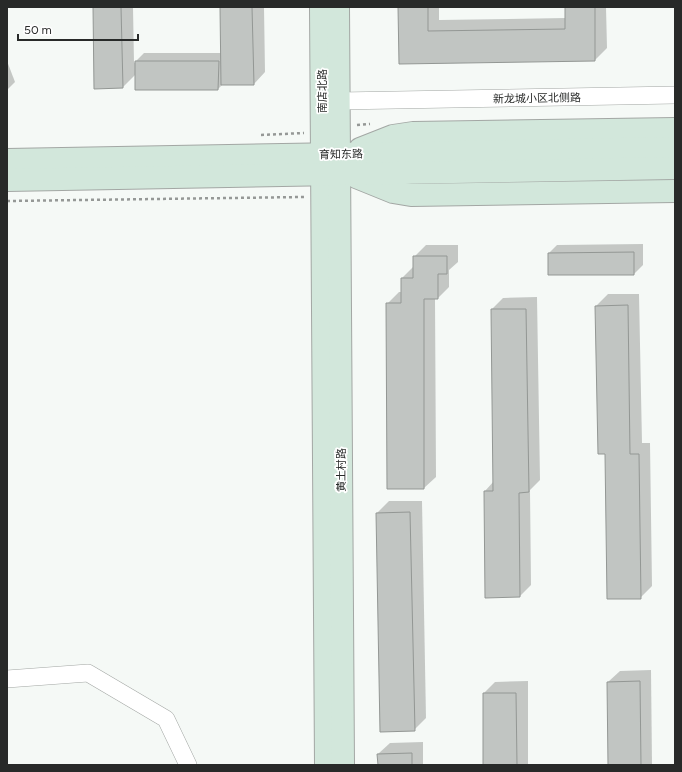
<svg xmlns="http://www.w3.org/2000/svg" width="682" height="772" font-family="Figtree,'Noto Sans SC',sans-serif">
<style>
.shadow{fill:#0003}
.building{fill:#c1c5c2;stroke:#939794}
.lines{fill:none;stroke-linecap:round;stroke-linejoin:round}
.street-casing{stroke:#a3a7a4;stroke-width:18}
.secondary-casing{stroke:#a3a7a4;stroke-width:24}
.path{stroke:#959896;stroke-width:2.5;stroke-dasharray:3 3;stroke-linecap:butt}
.street{stroke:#fff;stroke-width:17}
.secondary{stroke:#d2e7db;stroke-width:22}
.labels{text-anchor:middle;stroke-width:3.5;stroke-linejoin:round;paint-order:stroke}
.street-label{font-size:11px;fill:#282a29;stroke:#fff}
</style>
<rect width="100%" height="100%" fill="#f5f9f6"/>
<!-- shadow -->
<g class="shadow">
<path d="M94,7H133L134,63L144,53H222L221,7H264L265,72L254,84H223L218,89H136V74L123,87Z"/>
<path d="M399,7H439V20L566,18V7H606L607,48L595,60L400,62Z"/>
<path d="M7,61L15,82L7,90Z"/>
<path d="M643,244V265L634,274L549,253L557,245Z"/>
<path d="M426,245H458V262L449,270V287L438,298H435L436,477L424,488H388L387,304L399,292H402V278L414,266V257Z"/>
<path d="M608,294H639L642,443H650L652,586L640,598L606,453L596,306Z"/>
<path d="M537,297L540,480L530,490L531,585L520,596L485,491L494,481L492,309L503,298Z"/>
<path d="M389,501H422L426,718L414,730L377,513Z"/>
<path d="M651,670L652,765H609L608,682L620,671Z"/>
<path d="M528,681V765H484V693L495,682Z"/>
<path d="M423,742V765H379L378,754L390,743Z"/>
</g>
<!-- building -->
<g class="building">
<path d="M93,7H121L123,88L94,89Z"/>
<path d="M220,7H252L254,85H221Z"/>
<path d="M398,7H428V31L565,29V7H595V61L399,64Z"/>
<path d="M135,61H219L218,90H135Z"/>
<path d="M634,252V275H548V253Z"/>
<path d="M413,256H447V274H438V299H424V489H387L386,303H401V278H413Z"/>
<path d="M628,305L630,454H639L641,599H607L605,454H598L595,306Z"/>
<path d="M491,309H526L529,492L519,493L520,597L485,598L484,491H493Z"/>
<path d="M410,512L415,731L380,732L376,513Z"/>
<path d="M640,681L641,765H608L607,682Z"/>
<path d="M483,693H516L517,765H483Z"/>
<path d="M412,753V765H378L377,754Z"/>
</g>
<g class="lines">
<defs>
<g id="street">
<path d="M339,101L675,95"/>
<path d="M7,679L88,673L166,719L188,765"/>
</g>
<g id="secondary">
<path d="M321,7L326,765"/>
<path d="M338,7L343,765"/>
<path d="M360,149L393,136L413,133L675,129"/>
<path d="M7,160L675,148"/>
<path d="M356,177L393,192L411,195L675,191"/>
<path d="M7,180L675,168"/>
</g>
</defs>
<!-- street casing -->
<use href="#street" class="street-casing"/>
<!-- secondary casing -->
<use href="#secondary" class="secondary-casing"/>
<!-- path -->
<g class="path">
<path d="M357,125L370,124"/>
<path d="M261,135L304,133"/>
<path d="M7,201L304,197"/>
</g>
<!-- street -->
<use href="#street" class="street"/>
<!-- secondary -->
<use href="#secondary" class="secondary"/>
</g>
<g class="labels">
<!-- street labels -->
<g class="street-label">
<text transform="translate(322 91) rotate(-90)" y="4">南店北路</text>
<text transform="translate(537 98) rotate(-1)" y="4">新龙城小区北侧路</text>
<text transform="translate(341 154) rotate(-1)" y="4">育知东路</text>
<text transform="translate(341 470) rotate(-90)" y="4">黄土村路</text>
</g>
</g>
<!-- border -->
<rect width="682" height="772" fill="none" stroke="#282a29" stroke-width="16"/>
<!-- scale -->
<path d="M18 34v6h120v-6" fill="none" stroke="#282a29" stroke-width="2"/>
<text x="24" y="34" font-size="12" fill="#282a29" stroke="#ffffff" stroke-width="3" paint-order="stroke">50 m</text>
</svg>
